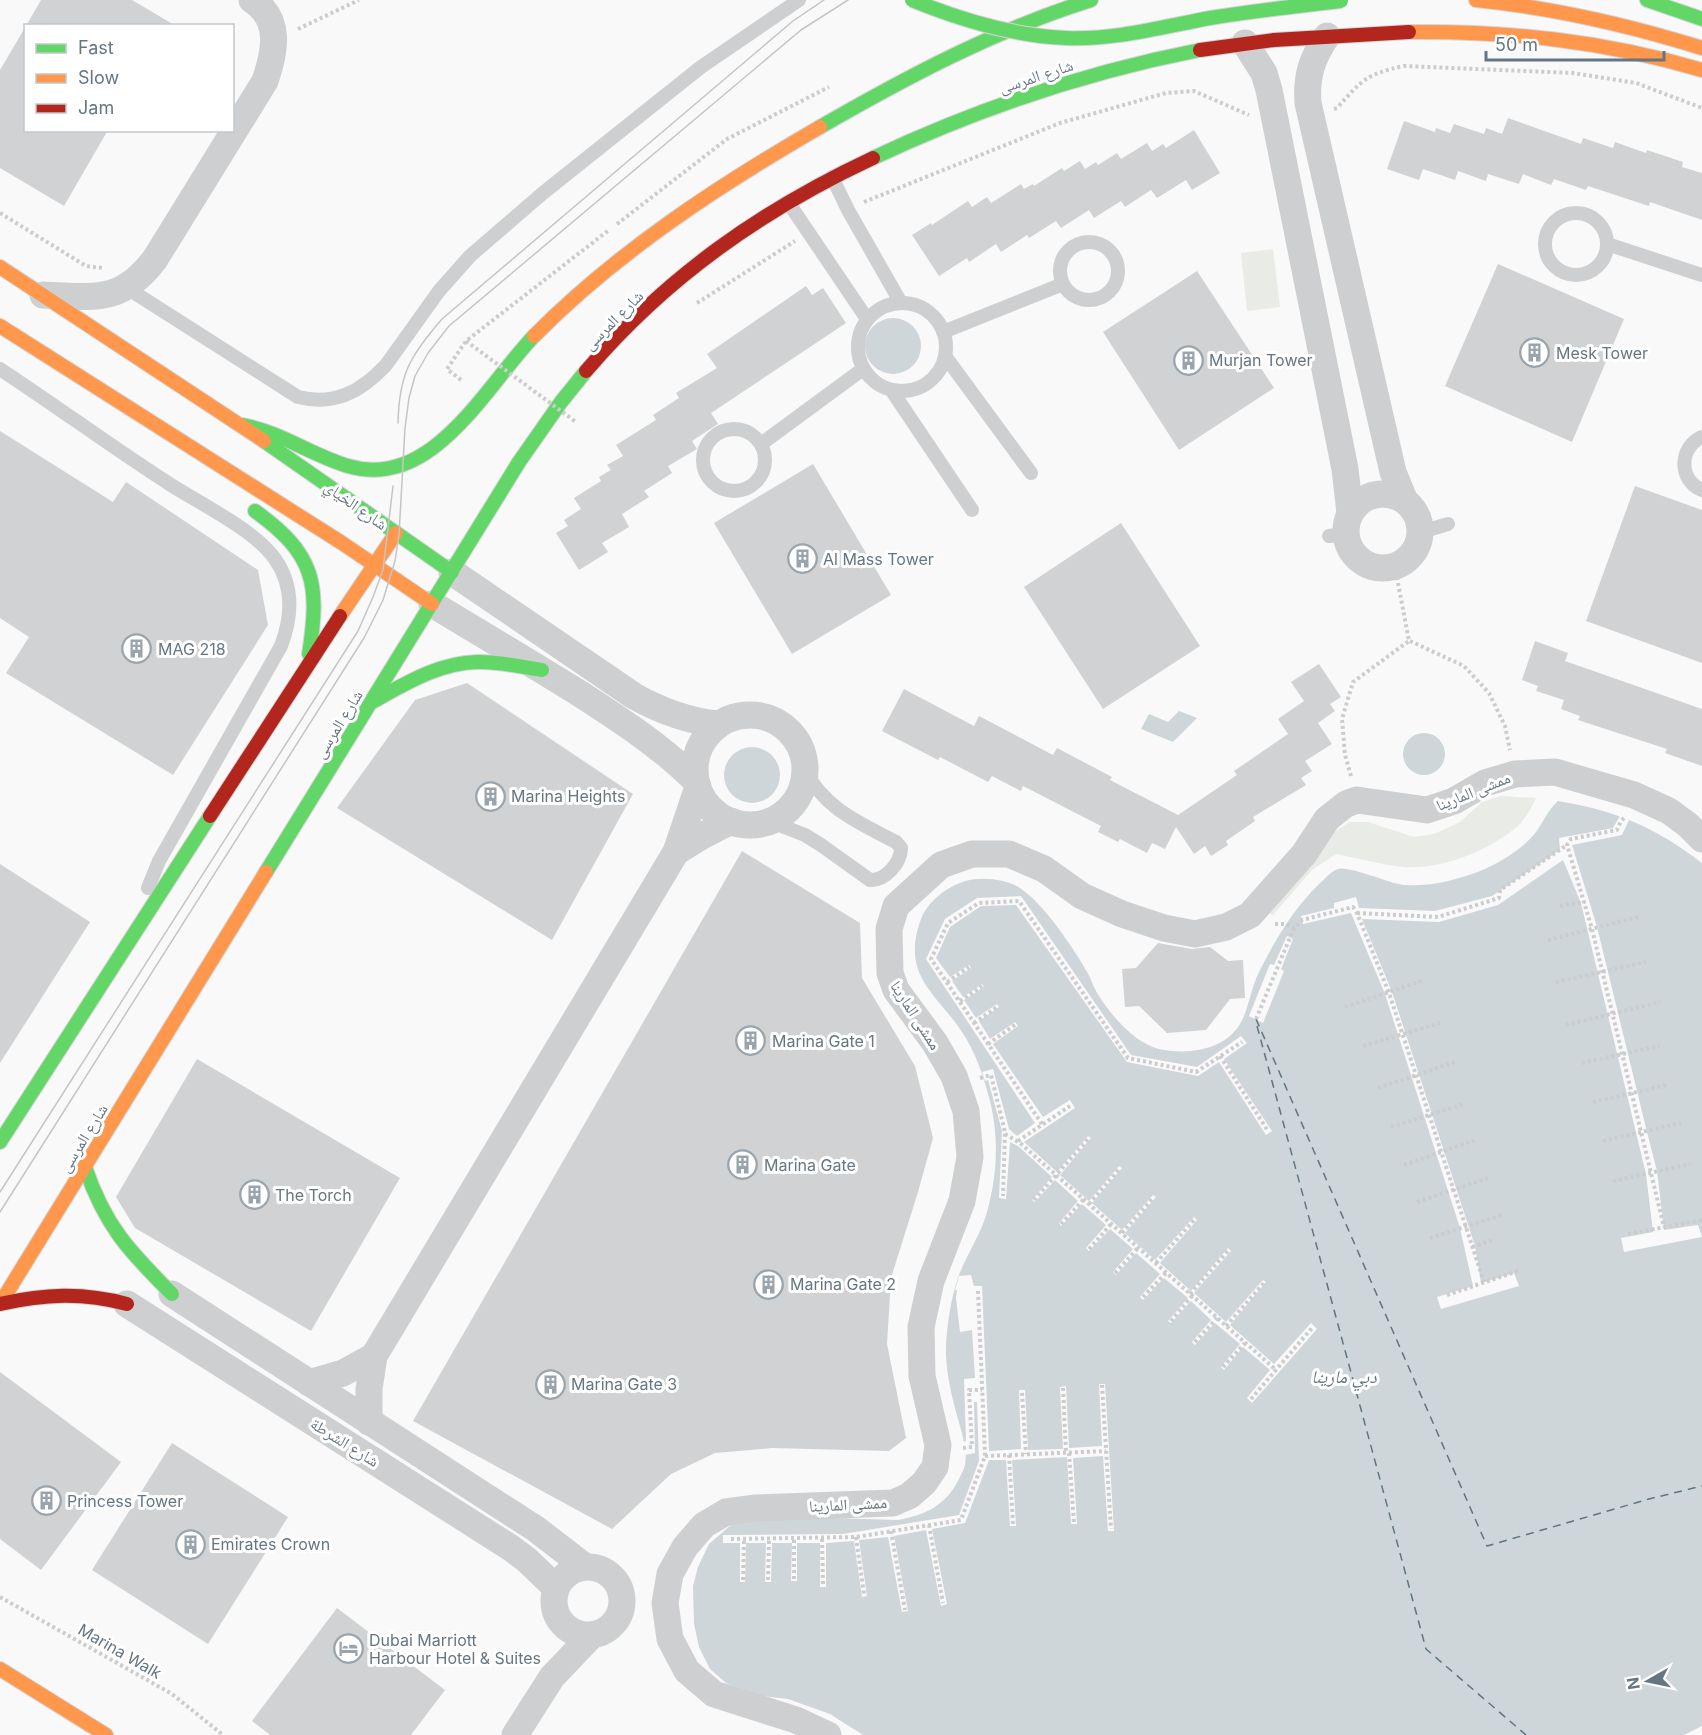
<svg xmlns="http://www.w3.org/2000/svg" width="1702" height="1735" font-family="Inter,'Noto Naskh Arabic',sans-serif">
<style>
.green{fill:#e8ebe6}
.water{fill:#ced6d9}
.pier{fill:#f9f9f9}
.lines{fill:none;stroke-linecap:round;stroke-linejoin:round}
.ferry{stroke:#60757c;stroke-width:1.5;stroke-dasharray:8 6;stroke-linecap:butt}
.building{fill:#d0d2d3}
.fast-casing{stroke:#d5d6d7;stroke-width:16}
.slow-casing{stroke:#d5d6d7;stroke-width:16}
.jam-casing{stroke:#d5d6d7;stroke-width:16}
.path{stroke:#cbcccd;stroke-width:4;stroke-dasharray:3 3;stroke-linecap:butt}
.lane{stroke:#cecfd0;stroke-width:14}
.street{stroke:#cecfd0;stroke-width:27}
.fast{stroke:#63d668;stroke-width:14}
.slow{stroke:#ff974d;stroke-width:14}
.jam{stroke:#b3261e;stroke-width:14}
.tram{stroke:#c3c5c6;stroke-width:1.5}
.fast-bridge-casing{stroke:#d5d6d6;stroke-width:16;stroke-linecap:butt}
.path-bridge{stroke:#cbcccd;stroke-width:4;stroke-dasharray:3 3;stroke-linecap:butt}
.fast-bridge{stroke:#63d668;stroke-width:14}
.labels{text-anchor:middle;stroke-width:6;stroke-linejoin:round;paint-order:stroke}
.street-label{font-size:16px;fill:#657683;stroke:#fff}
.poi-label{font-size:16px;fill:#657683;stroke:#fff;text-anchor:start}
.water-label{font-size:18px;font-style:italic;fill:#60757c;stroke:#fff}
</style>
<rect width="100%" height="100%" fill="#f9f9f9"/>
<!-- green -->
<g class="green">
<path d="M1273,249L1280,307L1247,311L1241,253Z"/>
<path d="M1501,796L1536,798C1532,807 1526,818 1519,825C1491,850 1441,870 1404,867C1381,865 1358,858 1336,854L1312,870L1273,915L1268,913L1328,836L1350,822H1368L1414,837L1434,834L1460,822L1482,802Z"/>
</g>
<!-- water -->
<g class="water">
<circle cx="893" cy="346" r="28"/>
<path d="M1179,711L1197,718L1173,742L1141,729L1149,714L1168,722Z"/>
<circle cx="1424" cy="754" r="21"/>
<circle cx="752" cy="775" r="28"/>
<path d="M1558,801C1617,811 1655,827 1702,863V1726L1684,1735H863L830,1714L788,1699L752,1695L726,1683L710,1669L699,1647L694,1624L693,1586L698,1567L709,1544L731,1525L756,1517L765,1516L898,1520C926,1515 946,1505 959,1479C961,1474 964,1470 965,1465C968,1449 960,1427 956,1412C950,1389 945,1366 946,1343C948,1320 951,1297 959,1275C967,1254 981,1234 987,1212C997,1176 999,1141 991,1105C985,1082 979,1061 967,1040C941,995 899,979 921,919C927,903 944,889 960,883C977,876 1004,878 1020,888C1043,903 1073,947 1087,972C1091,978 1093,986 1097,993C1110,1014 1134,1043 1159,1049C1191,1056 1231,1049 1244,1016C1250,1001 1252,986 1259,972C1275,940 1294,908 1320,883C1325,879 1331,871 1338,869C1348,865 1388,883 1404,885C1429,887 1457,880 1480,871C1500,863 1523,849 1536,832C1544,821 1548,810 1558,801Z"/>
</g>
<!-- pier -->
<g class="pier">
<path d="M1620,816L1629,820L1622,835L1572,845L1597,927L1647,1132L1657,1171L1664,1230L1698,1225L1702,1237L1624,1252L1621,1238L1653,1232L1646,1174L1581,903L1563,860L1498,905L1439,922L1362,919L1392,992L1475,1246L1481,1283L1514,1273L1519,1286L1441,1309L1437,1297L1473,1286L1460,1228L1385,994L1351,913L1303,924L1301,916L1334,908V903L1356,897L1359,908L1435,911L1492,896L1560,850L1559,838L1613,828Z"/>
<path d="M1021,896L1131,1055L1197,1067L1241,1036L1247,1043L1224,1059L1272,1131L1266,1135L1219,1062L1198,1076L1127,1062L1016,905L981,906L950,927L936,958L950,977L969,965L971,968L952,981L963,997L982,984L984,987L964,1000L976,1018L997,1004L999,1007L979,1021L990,1039L1015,1022L1018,1026L993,1044L1043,1117L1070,1100L1075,1108L1024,1142L1057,1172L1088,1136L1091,1138L1060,1175L1089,1201L1119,1166L1122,1168L1092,1203L1122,1230L1153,1195L1156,1197L1125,1233L1155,1260L1194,1217L1197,1220L1160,1263L1191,1291L1228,1248L1231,1251L1194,1293L1226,1322L1263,1280L1266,1282L1230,1325L1274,1364L1311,1323L1317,1329L1252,1403L1247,1398L1270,1370L1243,1347L1224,1370L1221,1367L1240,1344L1215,1323L1195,1345L1192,1342L1211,1320L1191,1301L1171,1323L1168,1321L1188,1298L1164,1278L1143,1300L1140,1297L1160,1274L1136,1253L1116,1275L1113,1272L1133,1249L1110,1229L1089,1251L1086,1248L1106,1225L1082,1204L1061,1226L1059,1223L1078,1201L1055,1180L1035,1202L1032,1200L1052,1177L1018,1146L1010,1142L1006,1199L999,1198L1002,1131L988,1080L985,1081L982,1072L993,1069L1009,1129L1017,1136L1035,1123L926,959L945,919L977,898Z"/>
<path d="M1287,936L1293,939L1281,969L1284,971L1263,1023L1249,1016L1270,964L1274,965Z"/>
<path d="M971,1275L974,1286H982L989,1451L1021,1449L1019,1390H1025L1028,1450L1063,1449L1060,1387L1066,1386L1069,1448L1102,1446L1099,1384H1105L1114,1531H1108L1103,1456L1073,1458L1077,1524H1071L1067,1457L1012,1460L1016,1526H1010L1006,1460H989L965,1523L932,1529L947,1604L941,1606L926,1530L894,1536L908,1611L902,1612L888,1537L859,1540L867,1596L862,1597L854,1541L826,1543V1587H820V1543H797V1581H791L792,1543H772L771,1582H765L766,1543H746L745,1582H740V1543H723V1535L843,1534L959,1515L979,1461L977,1402H974L975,1453L965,1455L963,1442L966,1441L964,1379L975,1378L972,1330L960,1332L956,1298L957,1290H955L959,1276Z"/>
</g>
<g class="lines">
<!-- ferry -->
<g class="ferry">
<path d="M1256,1019L1487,1546L1649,1499L1702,1486"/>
<path d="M1257,1026L1426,1649L1526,1735"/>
</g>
</g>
<!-- building -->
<g class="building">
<path d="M41,0H132L176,26H26Z"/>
<path d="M26,26V130H108L64,206L0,168V70Z"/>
<path d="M1508,118L1581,144L1583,138L1613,148L1615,142L1646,153L1647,150L1683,162L1682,167L1702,173V220L1650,202L1649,206L1588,186L1586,190L1554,179L1551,185L1523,174L1519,184L1488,174L1486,181L1458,171L1455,180L1423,169L1419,180L1387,169L1404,121L1435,132L1436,128L1450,133L1454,124L1484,134L1486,128L1502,134Z"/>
<path d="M1194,130L1220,173L1192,190L1186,180L1157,198L1151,190L1125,207L1121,201L1094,218L1089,210L1061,228L1056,221L1029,238L1027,235L1001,252L996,244L969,262L967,258L939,276L912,235L931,223L932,225L968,201L972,207L987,197L991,203L1021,184L1024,189L1033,184L1034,186L1062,168L1064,171L1080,161L1085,169L1096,162L1098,165L1117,153L1121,159L1147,143L1152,151L1163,144L1166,148Z"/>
<path d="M1498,264L1624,319L1572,442L1445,386Z"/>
<path d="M1197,271L1274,388L1179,450L1103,332Z"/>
<path d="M806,286L812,295L823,288L846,323L711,413L718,424L692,441L697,449L668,466L672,473L644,491L649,497L622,514L629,527L602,543L608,552L579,570L556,533L568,526L564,520L581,509L574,498L601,481L599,477L611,470L607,465L623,456L616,445L656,420L653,415L679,398L676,393L717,368L707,354Z"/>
<path d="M0,431L113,502L126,482L258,570L268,625L173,775L6,673L29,637L0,618Z"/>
<path d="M813,464L891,595L792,654L714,523Z"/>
<path d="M1635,486L1702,510V663L1586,621Z"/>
<path d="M1121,523L1200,646L1103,709L1024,587Z"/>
<path d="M1535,641L1568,653L1565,661L1702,709V766L1665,753L1667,749L1578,720L1580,716L1561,709L1564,700L1536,691L1538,686L1522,680Z"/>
<path d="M1319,664L1341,697L1330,704L1335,711L1318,723L1332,744L1305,761L1312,771L1301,778L1306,785L1253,817L1255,821L1226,841L1228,845L1211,856L1205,846L1194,854L1176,827L1165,849L1152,843L1147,853L1120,839L1118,842L1098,832L1101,826L1023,786L1021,791L992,776L988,782L940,757L938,760L882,731L904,689L974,726L979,716L1053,755L1057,748L1112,777L1110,780L1178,815L1237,775L1234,771L1288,734L1278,719L1304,701L1291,682Z"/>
<path d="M467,683L633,794L552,940L337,808L415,700Z"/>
<path d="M742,851L860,923L862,978L915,1066L933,1138L918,1192L891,1278L887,1344L906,1438L889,1451L772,1448L715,1453L671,1474L612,1529L413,1421Z"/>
<path d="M0,864L90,922L0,1063Z"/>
<path d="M1158,943L1192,949L1210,947L1228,961L1243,960L1245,998L1230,999L1206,1030L1167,1033L1139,1006L1125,1007L1122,969L1136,968Z"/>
<path d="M197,1059L400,1178L311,1331L135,1228L116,1197Z"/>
<path d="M0,1372L121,1462L41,1570L0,1539Z"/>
<path d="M172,1443L288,1517L208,1644L92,1570Z"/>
<path d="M337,1608L445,1690L411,1735H270L252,1721Z"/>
</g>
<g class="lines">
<defs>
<g id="fast">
<path d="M1647,0L1702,19"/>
<path d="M820,127C907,77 995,30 1091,0"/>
<path d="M873,158C977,109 1087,72 1200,50"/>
<path d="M242,425C281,432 311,455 348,466C432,491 485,387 534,336"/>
<path d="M264,441L452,572"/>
<path d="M255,511C315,554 320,584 309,654"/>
<path d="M372,702C405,684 438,663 477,662C498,661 521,667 542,670"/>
<path d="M266,872L519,462L561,402L586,371"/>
<path d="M0,1142L210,816"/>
<path d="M85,1167C105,1226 129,1251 172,1294"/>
</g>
<g id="slow">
<path d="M1476,0C1553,8 1628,25 1702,48"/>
<path d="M1409,32C1511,31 1604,41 1702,70"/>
<path d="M0,267L264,441"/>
<path d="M0,326L342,543L432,604"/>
<path d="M534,336C617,252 718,186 820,127"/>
<path d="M340,616L396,533"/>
<path d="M0,1304L266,872"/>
<path d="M0,1669L106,1735"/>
</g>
<g id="jam">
<path d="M1200,50L1274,40L1409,32"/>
<path d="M586,371C666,277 762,210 873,158"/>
<path d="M210,816L340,616"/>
<path d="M0,1304C44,1294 83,1292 127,1304"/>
</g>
</defs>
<!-- fast casing -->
<use href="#fast" class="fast-casing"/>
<!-- slow casing -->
<use href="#slow" class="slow-casing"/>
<!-- jam casing -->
<use href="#jam" class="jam-casing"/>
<!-- path -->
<g class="path">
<path d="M298,29L359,0"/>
<path d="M1334,109L1337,108C1362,80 1366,74 1404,66L1573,73L1636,83L1702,108"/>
<path d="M864,202L1060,123L1166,93L1194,91L1249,115"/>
<path d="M0,213L86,266L103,268"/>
<path d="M617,224L727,139L829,87"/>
<path d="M697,303L795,241"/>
<path d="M461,380L447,369L466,341L609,230"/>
<path d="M1410,641L1464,666L1489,693L1505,726L1510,750"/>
<path d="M1351,776L1345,755L1342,719L1353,682L1409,641L1395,567"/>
<path d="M1624,818L1621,821L1617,830L1571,839L1567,845L1592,929L1664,1227"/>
<path d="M1560,906L1585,902"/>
<path d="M1357,913L1438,917L1499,898L1500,890L1567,845"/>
<path d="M1275,924H1287L1294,928"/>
<path d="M1548,940L1638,917"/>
<path d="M947,982L969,967"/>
<path d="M1556,982L1646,962"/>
<path d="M960,1001L982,986"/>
<path d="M1345,1007L1424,980"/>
<path d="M1256,1019L1294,928L1302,920L1353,907L1357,913L1389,993L1484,1282"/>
<path d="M974,1023L997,1007"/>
<path d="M1566,1025L1660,1002"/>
<path d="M988,1044L1015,1025"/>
<path d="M1363,1046L1440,1023"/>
<path d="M1220,1056L1268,1131"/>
<path d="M1582,1063L1659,1046"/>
<path d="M980,1078L991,1075L1005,1132L1003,1196"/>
<path d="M1378,1088L1455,1062"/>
<path d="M1593,1102L1667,1085"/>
<path d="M1042,1124L931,959L948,923L979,903L1019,901L1128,1058L1196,1072L1242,1042"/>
<path d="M1391,1127L1464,1104"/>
<path d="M1005,1134L1020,1143L1276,1370"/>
<path d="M1018,1141L1070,1106"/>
<path d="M1603,1141L1681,1123"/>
<path d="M1404,1165L1475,1140"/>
<path d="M1613,1181L1690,1164"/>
<path d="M1034,1200L1089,1138"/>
<path d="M1417,1202L1489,1178"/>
<path d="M1089,1204L1120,1168"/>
<path d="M1061,1224L1084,1199"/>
<path d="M1122,1233L1154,1197"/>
<path d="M1628,1234L1702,1220"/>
<path d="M1430,1238L1502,1215"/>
<path d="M1472,1247L1495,1239"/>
<path d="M1089,1249L1111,1224"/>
<path d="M1156,1263L1194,1220"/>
<path d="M1115,1273L1138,1248"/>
<path d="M1190,1294L1228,1251"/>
<path d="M1447,1295L1518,1271"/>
<path d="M1143,1297L1166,1273"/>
<path d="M1171,1321L1192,1296"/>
<path d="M1226,1326L1264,1283"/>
<path d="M1195,1342L1217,1318"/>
<path d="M1223,1367L1245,1343"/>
<path d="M1102,1385L1111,1529"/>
<path d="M1063,1388L1066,1453"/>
<path d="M1022,1393L1026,1454"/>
<path d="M1251,1399L1312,1328"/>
<path d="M963,1448L972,1447L969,1390H982"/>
<path d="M1069,1453L1074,1523"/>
<path d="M1009,1455L1013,1524"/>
<path d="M985,1456L1106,1451"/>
<path d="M929,1525L943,1603"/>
<path d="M891,1531L905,1610"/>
<path d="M856,1537L864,1594"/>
<path d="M731,1539L856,1537L961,1520L985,1456L978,1291"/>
<path d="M822,1539L823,1585"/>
<path d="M794,1579V1539"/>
<path d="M743,1580L744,1539"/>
<path d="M768,1580L769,1539"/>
<path d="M0,1597L172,1694L223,1735"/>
</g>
<!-- lane -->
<g class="lane">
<path d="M832,177L848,210L901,303"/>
<path d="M788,202L867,319"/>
<circle cx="1576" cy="244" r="31"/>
<circle cx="1089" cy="271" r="29"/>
<path d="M1607,244L1702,275"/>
<path d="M127,288L298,397C334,406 361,392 386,365L439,291L470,256L543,193L701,67L799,0"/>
<circle cx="902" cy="347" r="44"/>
<path d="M943,332L1063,284"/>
<path d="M945,356L1031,473"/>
<path d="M0,369C58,407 113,448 171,485C201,504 256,531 275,559C294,586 292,617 281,646L159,861L148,888"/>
<path d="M892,391L972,510"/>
<circle cx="734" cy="460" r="31"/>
<path d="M1702,437C1679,447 1678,480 1702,490"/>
<path d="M761,444L863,369"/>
<path d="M1421,532L1448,524"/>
<path d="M1329,536L1346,534"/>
<path d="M769,821L805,835L821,845L870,880C885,881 901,863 901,848L896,842C858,822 825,809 804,769"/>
</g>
<!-- street -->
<g class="street">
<path d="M1327,36C1312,58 1306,76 1308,103L1393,472L1404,499"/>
<path d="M1245,43L1264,73L1269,90L1345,469L1350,513"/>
<path d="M43,295C94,297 121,304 155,259L265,81C275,52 282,19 252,0"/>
<circle cx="1383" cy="531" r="37"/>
<path d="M452,572L634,696C661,711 687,721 718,724"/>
<path d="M432,604C482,634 532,664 582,695C622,721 662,747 696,781"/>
<circle cx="750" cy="770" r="55"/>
<path d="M676,852L702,836L731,821"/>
<path d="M172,1294L536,1529L584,1566"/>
<path d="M127,1304L511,1548L527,1560L556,1588"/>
<path d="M309,1383L343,1373L374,1356"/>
<path d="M369,1422V1389L374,1356L676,852L698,787"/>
<circle cx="588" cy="1601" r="34"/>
<path d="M515,1735L552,1677L592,1635"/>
<path d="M828,1735L796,1720L714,1694L687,1671L670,1639L665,1603L670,1574L685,1547L704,1525L726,1512L756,1508L893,1503L909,1496L924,1483L935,1467L938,1445L922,1376L921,1327L931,1281L962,1201L970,1157L966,1111L954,1076L935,1043L896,990L890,973L889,929L896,906L941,865L972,854H1009L1044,869L1082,896L1122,914L1164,928L1195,934L1226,927L1250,915L1304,854L1327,819L1346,804L1357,800L1427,810L1454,801L1485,783L1515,774L1555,772L1634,795L1669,811L1688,825L1702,839"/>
</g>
<!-- fast -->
<use href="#fast" class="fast"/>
<!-- slow -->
<use href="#slow" class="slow"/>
<!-- jam -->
<use href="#jam" class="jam"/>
<!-- tram -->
<g class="tram">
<path d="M398,423C399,374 410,356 442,319L793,21L824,0"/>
<path d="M0,1192L358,631L373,597L383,570L393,486"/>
<path d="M0,1212L364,638L383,600L395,561L399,535L405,428L409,398L415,376L428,353L449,326L801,30L848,0"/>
</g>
<defs>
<path id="fast-bridge" d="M912,0C961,20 1013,36 1066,38C1115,40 1162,27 1210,18C1253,11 1297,6 1341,1"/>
</defs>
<!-- fast-bridge casing -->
<use href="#fast-bridge" class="fast-bridge-casing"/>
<!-- path-bridge -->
<path class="path-bridge" d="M466,341L576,422"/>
<!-- fast-bridge -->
<use href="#fast-bridge" class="fast-bridge"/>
</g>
<!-- icons -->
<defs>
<symbol id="building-ring" viewBox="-11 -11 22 22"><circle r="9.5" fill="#fff" stroke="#99a4ac" stroke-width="1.5"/><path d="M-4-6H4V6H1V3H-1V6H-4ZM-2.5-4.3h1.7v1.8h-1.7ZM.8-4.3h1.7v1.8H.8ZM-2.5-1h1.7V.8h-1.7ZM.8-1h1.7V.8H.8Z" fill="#99a4ac"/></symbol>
<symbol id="hotel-ring" viewBox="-11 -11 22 22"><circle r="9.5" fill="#fff" stroke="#99a4ac" stroke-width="1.5"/><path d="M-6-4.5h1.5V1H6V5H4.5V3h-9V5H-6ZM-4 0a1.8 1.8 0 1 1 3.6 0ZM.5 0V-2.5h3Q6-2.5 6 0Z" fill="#99a4ac"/></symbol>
</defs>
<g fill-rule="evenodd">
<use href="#building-ring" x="1518" y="336" width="33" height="33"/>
<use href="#building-ring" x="1172" y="344" width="33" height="33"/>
<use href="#building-ring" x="786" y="542" width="33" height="33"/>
<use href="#building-ring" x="120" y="632" width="33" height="33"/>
<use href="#building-ring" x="474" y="780" width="33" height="33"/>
<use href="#building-ring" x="734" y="1024" width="33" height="33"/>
<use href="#building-ring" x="726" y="1148" width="33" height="33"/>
<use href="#building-ring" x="238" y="1178" width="33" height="33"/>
<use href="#building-ring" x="752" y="1268" width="33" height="33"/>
<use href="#building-ring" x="534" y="1368" width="33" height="33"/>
<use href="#building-ring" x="30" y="1484" width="33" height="33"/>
<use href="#building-ring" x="174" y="1528" width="33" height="33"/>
<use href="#hotel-ring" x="332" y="1632" width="33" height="33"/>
</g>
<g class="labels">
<!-- street labels -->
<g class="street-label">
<text transform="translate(1036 76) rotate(-18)" y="6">شارع المرسى</text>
<text transform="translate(613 320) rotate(-45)" y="6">شارع المرسى</text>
<text transform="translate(356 505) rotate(35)" y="6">شارع الخياي</text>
<text transform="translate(338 724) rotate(-58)" y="6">شارع المرسى</text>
<text transform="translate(1473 791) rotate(-22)" y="6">ممشى المارينا</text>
<text transform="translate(916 1015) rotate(57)" y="6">ممشى المارينا</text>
<text transform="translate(83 1138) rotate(-58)" y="6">شارع المرسى</text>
<text transform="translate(345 1442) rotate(32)" y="6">شارع الشرطة</text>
<text transform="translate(848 1504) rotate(-3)" y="6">ممشى المارينا</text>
<text transform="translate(120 1651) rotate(30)" y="6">Marina Walk</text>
</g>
<!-- poi labels -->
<g class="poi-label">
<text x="1556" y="359">Mesk Tower</text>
<text x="1209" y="366">Murjan Tower</text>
<text x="823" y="565">Al Mass Tower</text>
<text x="158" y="655">MAG 218</text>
<text x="511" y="802">Marina Heights</text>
<text x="772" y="1047">Marina Gate 1</text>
<text x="764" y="1171">Marina Gate</text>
<text x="275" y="1201">The Torch</text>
<text x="790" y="1290">Marina Gate 2</text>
<text x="571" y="1390">Marina Gate 3</text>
<text x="67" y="1507">Princess Tower</text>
<text x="211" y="1550">Emirates Crown</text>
<text x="369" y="1646">Dubai Marriott<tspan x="369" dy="18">Harbour Hotel &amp; Suites</tspan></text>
</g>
<!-- water labels -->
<g class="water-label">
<text x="1344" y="1383">دبي مارينا</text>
</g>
</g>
<!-- legend -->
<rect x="24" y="24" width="210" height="108" fill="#ffffff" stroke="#c1c8cd" stroke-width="1.5"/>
<rect x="36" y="44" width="30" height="9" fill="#63d668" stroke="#c1c8cd" stroke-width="1.5"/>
<text x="78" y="54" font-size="18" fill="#657683">Fast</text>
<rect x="36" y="74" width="30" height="9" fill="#ff974d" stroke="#c1c8cd" stroke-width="1.5"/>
<text x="78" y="84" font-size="18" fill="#657683">Slow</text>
<rect x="36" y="104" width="30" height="9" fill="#b3261e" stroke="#c1c8cd" stroke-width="1.5"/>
<text x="78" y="114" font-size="18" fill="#657683">Jam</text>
<!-- north arrow -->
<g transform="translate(1648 1681) rotate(261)" stroke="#ffffff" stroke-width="4.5" paint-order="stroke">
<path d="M0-4.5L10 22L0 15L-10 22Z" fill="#657683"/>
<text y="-9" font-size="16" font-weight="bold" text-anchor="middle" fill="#657683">N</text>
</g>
<!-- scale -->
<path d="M1486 51v9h178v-9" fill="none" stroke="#657683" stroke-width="3"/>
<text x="1495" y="51" font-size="18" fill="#657683" stroke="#ffffff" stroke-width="4.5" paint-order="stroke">50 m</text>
</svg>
